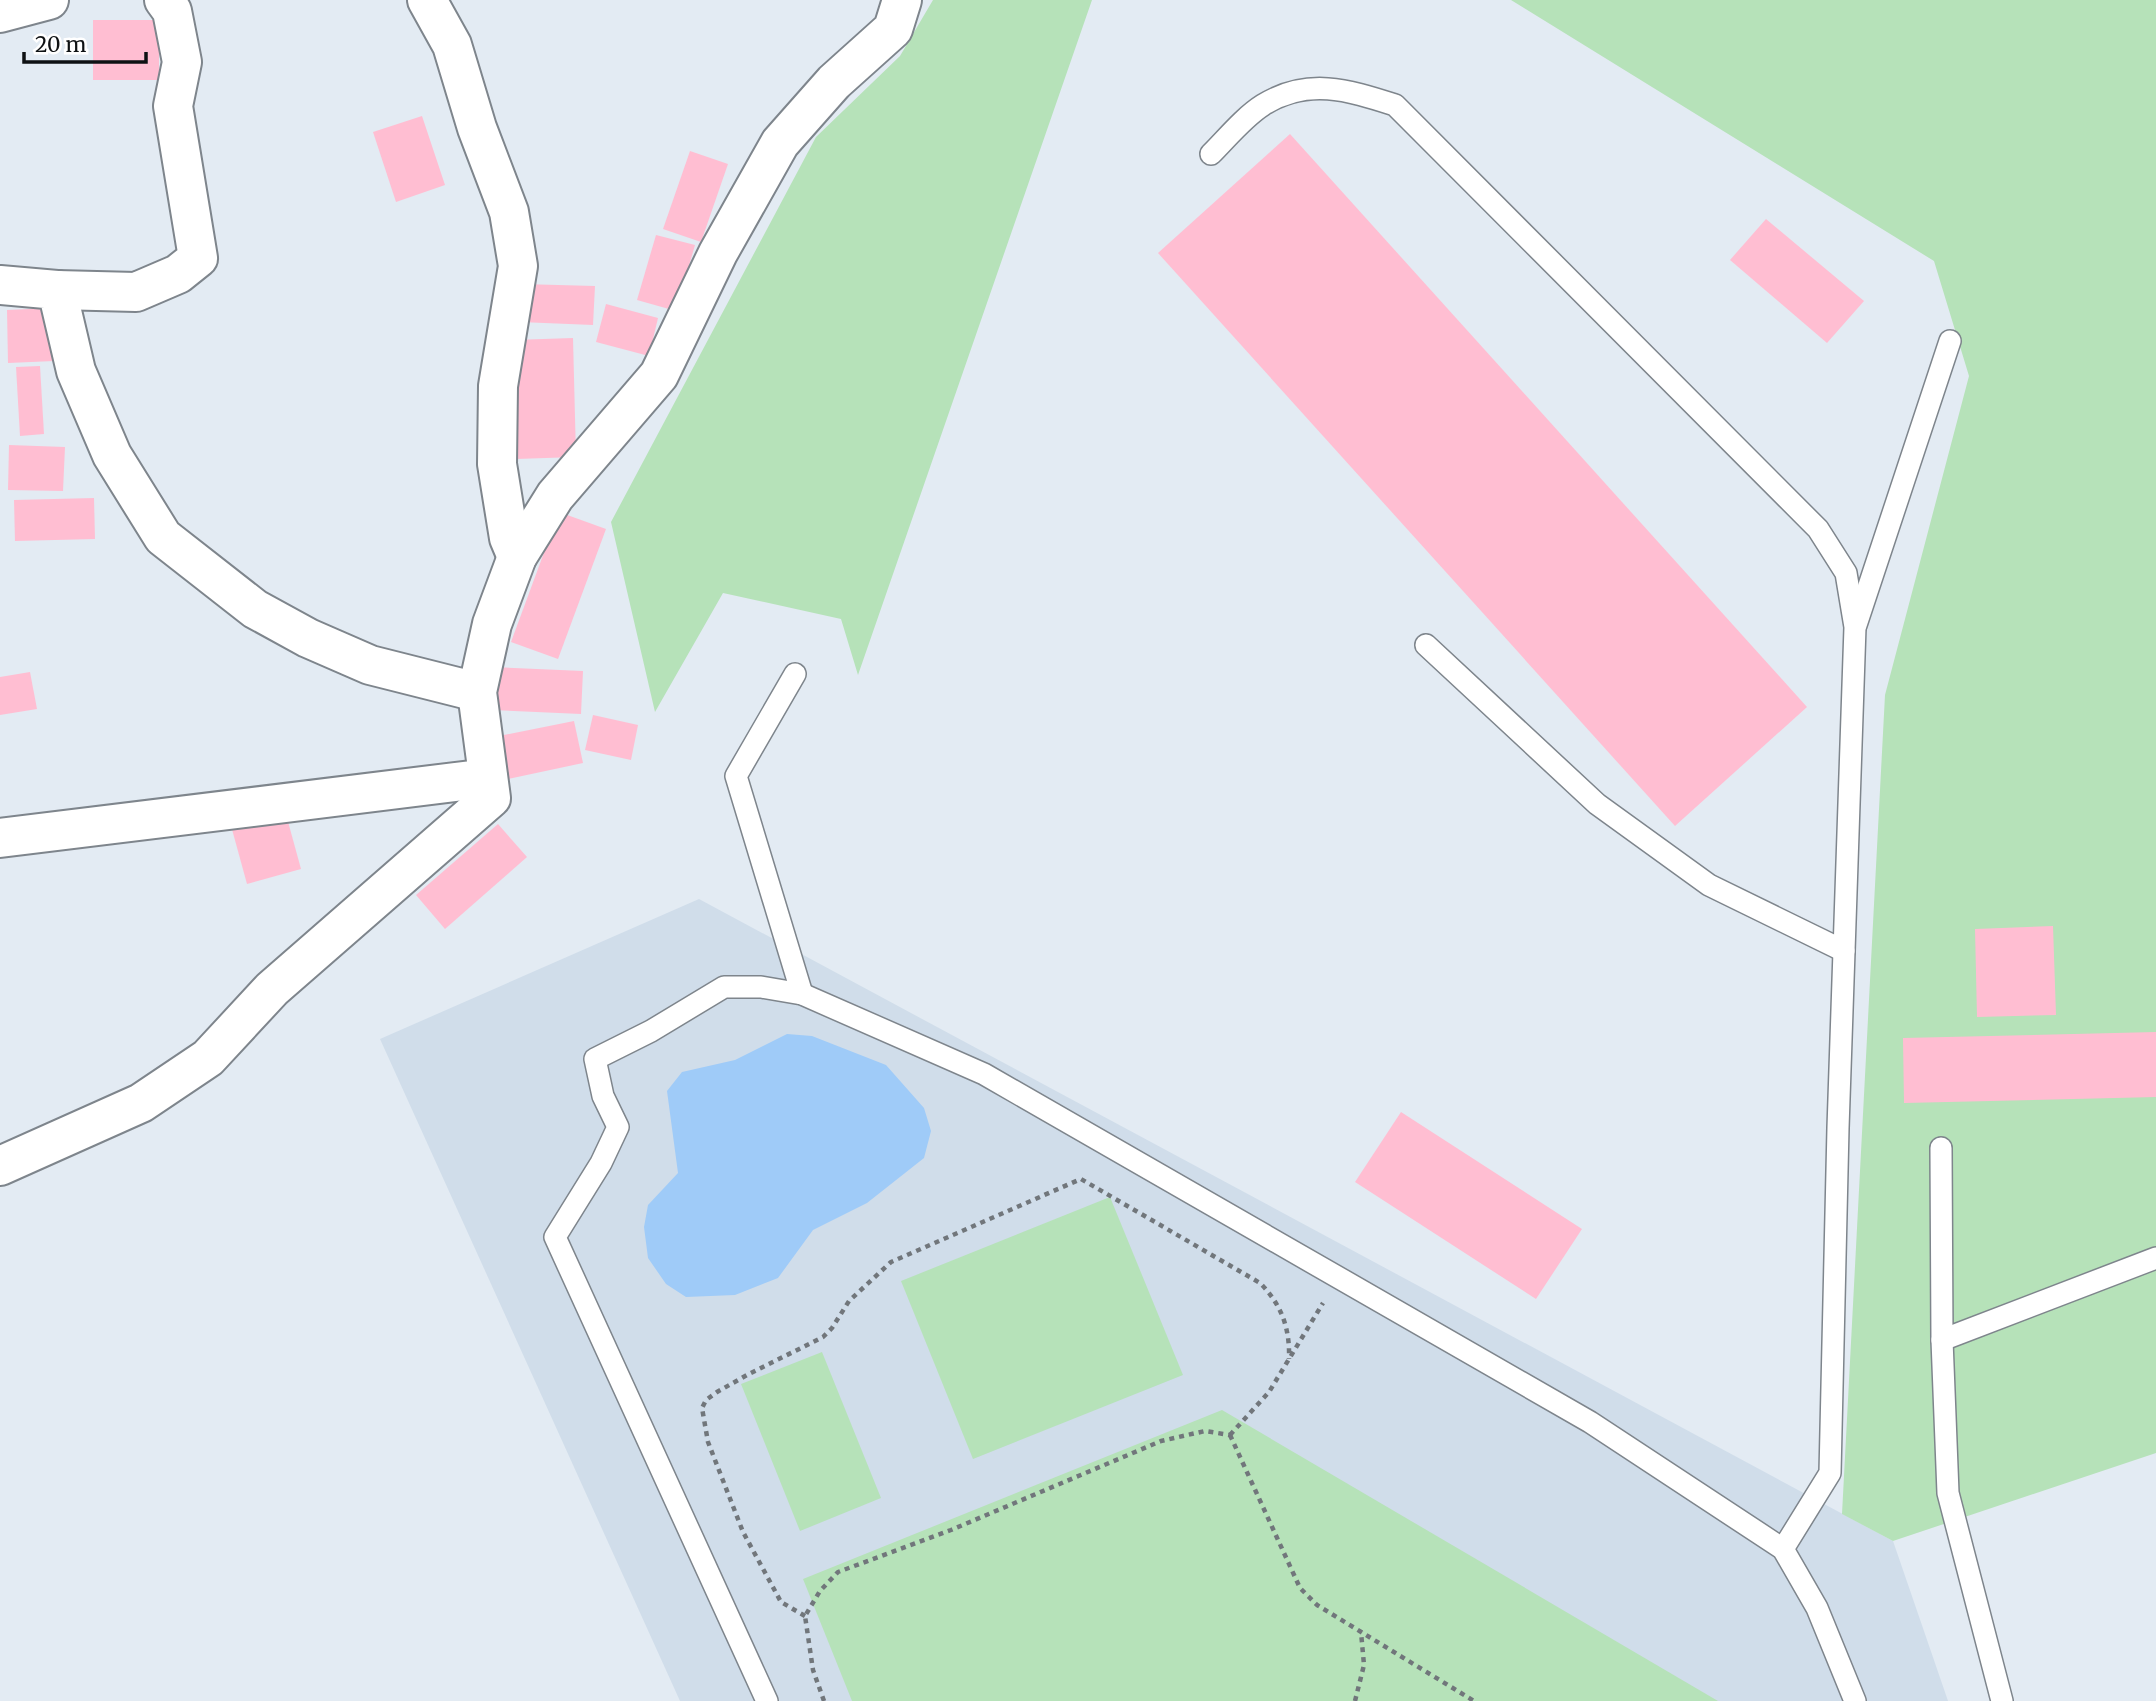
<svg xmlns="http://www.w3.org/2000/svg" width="2156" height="1701" font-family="Merriweather,serif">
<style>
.built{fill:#d0ddea}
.green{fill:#b6e2b9}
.water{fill:#9fcbf8}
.building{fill:#ffbed2}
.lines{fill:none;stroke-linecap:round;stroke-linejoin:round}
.service-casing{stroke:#7e858c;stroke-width:24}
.minor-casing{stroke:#7e858c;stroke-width:42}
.path{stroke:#71767b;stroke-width:4.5;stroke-dasharray:5 5;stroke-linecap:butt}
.service{stroke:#fff;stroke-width:21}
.minor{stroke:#fff;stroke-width:38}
</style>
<rect width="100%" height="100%" fill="#e3ebf3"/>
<!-- built -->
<path class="built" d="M699,899L1893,1541L1948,1701H680L380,1039Z"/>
<!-- green -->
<g class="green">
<path d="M933,0H1092L858,675L841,619L723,593L655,712L611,522L816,137L900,56Z"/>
<path d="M1511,0H2156V1453L1893,1541L1842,1514L1885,695L1969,376L1934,261Z"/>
<path d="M1110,1197L1183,1375L973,1459L901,1281Z"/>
<path d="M822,1352L881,1498L800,1531L741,1384Z"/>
<path d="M1222,1410L1718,1701H852L803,1579Z"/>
</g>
<!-- water -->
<path class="water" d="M787,1034L812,1036L886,1065L924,1108L931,1131L924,1158L867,1203L813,1230L778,1278L735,1295L686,1297L666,1284L648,1258L644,1227L648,1205L678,1173L667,1091L682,1072L735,1060Z"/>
<!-- building -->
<g class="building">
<rect x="93" y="20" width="66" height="60"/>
<path d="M422,116L445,185L396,202L373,132Z"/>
<path d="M1290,134L1807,707L1675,826L1158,253Z"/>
<path d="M690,151L728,164L701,242L663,229Z"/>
<path d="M1766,219L1864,301L1827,343L1730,260Z"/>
<path d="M656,235L695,245L676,311L637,300Z"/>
<path d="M521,284L595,286L593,325L520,322Z"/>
<path d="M606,304L658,318L649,356L596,342Z"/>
<path d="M53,308L54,361L8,363L7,310Z"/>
<path d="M573,338L576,457L516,459L513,340Z"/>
<path d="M40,366L44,434L20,436L16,367Z"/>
<path d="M9,445L65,447L63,491L8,490Z"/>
<path d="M94,498L95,539L15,541L14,500Z"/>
<path d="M559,512L606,529L558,659L511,642Z"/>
<path d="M494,667L583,671L581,714L492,710Z"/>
<path d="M30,672L37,709L0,715V677Z"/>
<path d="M593,715L638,725L631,760L585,750Z"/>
<path d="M574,721L583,763L503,780L494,737Z"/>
<path d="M284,807L301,869L247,884L230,822Z"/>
<path d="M498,824L527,857L445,929L416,895Z"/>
<path d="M2053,926L2056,1015L1977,1017L1975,929Z"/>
<path d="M2156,1032V1097L1904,1103L1903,1038Z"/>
<path d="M1401,1112L1582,1229L1536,1299L1355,1182Z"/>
</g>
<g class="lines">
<defs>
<g id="service">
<path d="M1211,154C1227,138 1244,117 1263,105C1308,77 1348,90 1395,105L1818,529L1846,573L1855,627L1838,1128L1830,1473L1783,1549"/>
<path d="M1856,625L1950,341"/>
<path d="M1426,645L1597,804L1709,885L1844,951"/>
<path d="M795,674L736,776L802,994"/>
<path d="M1941,1148L1942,1340L1948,1493L2002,1701"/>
<path d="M1942,1340L2156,1258"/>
<path d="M767,1701L555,1237L601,1163L618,1127L603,1096L595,1059L651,1031L724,987H761L802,994L984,1074L1590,1422L1783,1549L1817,1608L1855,1701"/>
</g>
<g id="minor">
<path d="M427,0L452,45L477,128L509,212L518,266L498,386L497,464L509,538L517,557"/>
<path d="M0,13L49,0"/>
<path d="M0,285L57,290L76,371L112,455L163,537L255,609L308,638L370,665L477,692"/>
<path d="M57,290L136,292L178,274L198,258L173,106L182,62L172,11L164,0"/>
<path d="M0,838L488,778"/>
<path d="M0,1166L141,1103L208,1058L272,989L491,798L477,692L492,624L517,557L555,496L659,375L718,253L780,143L834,82L893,29L902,0"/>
</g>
</defs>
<!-- service casing -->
<use href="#service" class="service-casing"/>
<!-- minor casing -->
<use href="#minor" class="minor-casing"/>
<!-- path -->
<g class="path">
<path d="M1230,1435L1300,1588L1317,1605L1474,1701"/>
<path d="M1230,1435L1269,1392L1323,1303"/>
<path d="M805,1616L781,1602L743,1532L708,1442L702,1408L706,1400L717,1392L747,1375L823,1337L832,1328L849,1301L891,1262L1081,1179L1260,1283C1282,1305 1290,1329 1289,1359"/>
<path d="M824,1701L813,1670L805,1616L820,1591L838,1572L951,1530L1161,1441L1205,1431L1230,1435"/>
<path d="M1355,1701L1364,1665L1361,1632"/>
</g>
<!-- service -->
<use href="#service" class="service"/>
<!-- minor -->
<use href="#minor" class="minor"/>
</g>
<!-- scale -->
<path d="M24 52v10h122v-10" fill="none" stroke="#0e1113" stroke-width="3.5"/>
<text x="35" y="52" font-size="21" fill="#0e1113" stroke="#ffffff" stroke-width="5" paint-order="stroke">20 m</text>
</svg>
